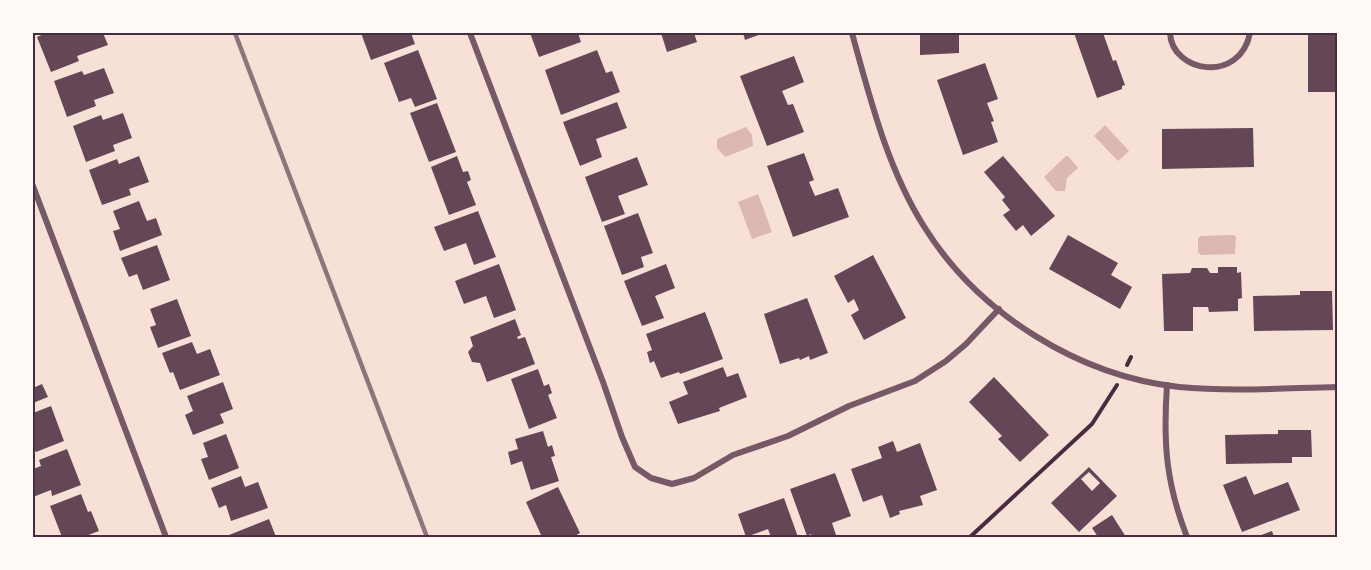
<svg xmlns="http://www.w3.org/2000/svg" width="1371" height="570" font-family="'Libre Baskerville',serif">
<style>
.water{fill:#dcb8b0}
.building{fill:#644757;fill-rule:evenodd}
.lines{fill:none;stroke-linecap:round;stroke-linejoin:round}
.path{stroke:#4a2c40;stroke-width:4}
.minor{stroke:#755966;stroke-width:6}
.rail{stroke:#8f747c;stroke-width:4.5}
.neatline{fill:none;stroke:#4a2c40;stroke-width:2}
</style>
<rect width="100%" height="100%" fill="#f7e1d7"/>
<!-- water -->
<g class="water">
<path d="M1105,125L1129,151L1118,161L1094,136Z"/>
<path d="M746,127L752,135L753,146L725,157L717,148V139Z"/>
<path d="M1066,156H1068L1078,168L1067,178L1065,191H1056L1044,177Z"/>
<path d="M758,194L772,232L752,239L738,202Z"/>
<path d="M1234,235L1236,237L1235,254L1201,255L1198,252V239L1200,236Z"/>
</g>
<!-- building -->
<g class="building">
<path d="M46,33H103L108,45L77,56L79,61L51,72L37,37Z"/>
<path d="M361,33H411L415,44L371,60Z"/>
<path d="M530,33H578L581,42L539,57Z"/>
<path d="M661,33H694L697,42L667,52Z"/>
<path d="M743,33H764L745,40Z"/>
<path d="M920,33H959V53L920,55Z"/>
<path d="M1074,33H1103L1113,61L1116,60L1125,85L1122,86V89L1097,98Z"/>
<rect x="1308" y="33" width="30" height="59"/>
<path d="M418,50L437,99L415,107L411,98L399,102L384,63Z"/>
<path d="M597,50L606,73L612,71L620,92L561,115L545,70Z"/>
<path d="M794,56L804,82L782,91L788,105L793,104L804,132L767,146L740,76Z"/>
<path d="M985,63L998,99L987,103L994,121L991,122L998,142L963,155L937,80Z"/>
<path d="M104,68L114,93L94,100L96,106L67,117L54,81L82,71L84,75Z"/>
<path d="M617,102L627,128L596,139L602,157L580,166L563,122Z"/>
<path d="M437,103L456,152L429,162L410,113Z"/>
<path d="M123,113L132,138L113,145L115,151L86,162L73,126L101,115L103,120Z"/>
<path d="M1253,128L1254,167L1162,169V129Z"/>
<path d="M804,153L814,180L809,182L815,196L838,188L849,217L793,237L767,166Z"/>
<path d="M139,156L149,182L129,189L131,195L102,205L89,170L117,159L119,164Z"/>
<path d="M457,156L463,172L468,171L471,180L467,182L476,205L449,215L431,167Z"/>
<path d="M1003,156L1055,216L1031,236L1023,225L1016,231L1003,215L1010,210L1002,200L1005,197L984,172Z"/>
<path d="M637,157L648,185L618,196L625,214L602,222L585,177Z"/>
<path d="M139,201L147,221L156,218L162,235L120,251L113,231L120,229L113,211Z"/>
<path d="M478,211L496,257L474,265L466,243L444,251L434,227Z"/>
<path d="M638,213L653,253L641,257L644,267L622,275L604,226Z"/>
<path d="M1068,235L1118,263L1111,275L1132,287L1120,309L1049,269Z"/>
<path d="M157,245L170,280L143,290L137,274L129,277L121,258Z"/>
<path d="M873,255L906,318L864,340L851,315L859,310L854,299L848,303L834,276Z"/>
<path d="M499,264L516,310L494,318L486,296L464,304L455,281Z"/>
<path d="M666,264L675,288L655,296L664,318L642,326L624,281Z"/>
<path d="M1218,267H1237V273L1241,272L1242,298L1238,299V311L1209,312L1208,307H1193V331H1164L1162,274L1190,273L1192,268H1207L1210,273H1218Z"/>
<path d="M1300,291H1332L1333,330L1254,331L1253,296L1300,295Z"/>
<path d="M807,298L828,353L810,360L809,356L800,360L799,358L780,364L764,314Z"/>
<path d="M177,299L191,336L158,348L150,327L156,325L150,309Z"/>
<path d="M705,312L723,359L680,374L679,372L661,378L654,361L650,363L647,352L652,350L646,334Z"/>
<path d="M515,319L521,335L517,337L518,339L525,337L535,364L487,382L480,363L472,362L468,352L473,346L470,337Z"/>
<path d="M192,342L197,354L210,349L220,375L180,390L173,372L170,373L162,353Z"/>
<path d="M723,367L727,377L738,373L747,397L719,408L720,411L678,424L669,402L688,394L683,382Z"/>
<path d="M538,369L544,386L549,384L552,393L548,395L557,418L529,429L511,379Z"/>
<path d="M994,377L1049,435L1020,462L998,439L1002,436L969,402Z"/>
<path d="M223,382L233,409L220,414L224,423L193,435L185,415L193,411L187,396Z"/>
<path d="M42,384L48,397L33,403V388Z"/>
<path d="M51,406L64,441L36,452L33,448V413Z"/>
<path d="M1278,430H1311L1312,457H1292V463L1226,464L1225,435L1278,434Z"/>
<path d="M543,431L548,447L552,445L555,456L551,457L559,481L531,490L522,461L511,465L508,452L518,449L515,439Z"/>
<path d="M226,434L239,468L209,480L201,459L208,457L203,443Z"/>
<path d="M893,441L897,452L920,443L937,490L920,496L923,505L899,511L900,514L890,518L882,495L863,502L851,469L882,458L878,447Z"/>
<path d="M67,449L81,485L52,496L51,490L33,497V469L41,466L39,460Z"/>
<path d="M1089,467L1117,496L1079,532L1051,503ZM1089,472L1100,483L1092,491L1081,479Z"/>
<path d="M835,473L851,516L832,523L836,535L832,537H812L811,534L807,536L790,489Z"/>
<path d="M241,476L245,487L258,482L268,508L231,521L226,505L219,508L211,488Z"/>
<path d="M1246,476L1254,495L1288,482L1300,510L1242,532L1223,485Z"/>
<path d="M558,487L580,533L573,537H556L555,535L542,537L526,502Z"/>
<path d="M81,494L88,512L91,511L99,531L83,537H62L50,506Z"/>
<path d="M784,498L798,537H771L768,529L746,537L738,514Z"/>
<path d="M1112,515L1126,537H1098L1092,528Z"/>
<path d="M269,519L276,537H230L229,535Z"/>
<path d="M1272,531L1274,537H1256Z"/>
</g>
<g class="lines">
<!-- path -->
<g class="path">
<path d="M1127,365L1131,357"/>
<path d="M970,537L1092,424L1117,385"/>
</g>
<!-- minor -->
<g class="minor">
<path d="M470,33L603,382L622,437L635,467L651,478L672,484L694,478L733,455L788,436L849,406L915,381L946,361L966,344L999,309"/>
<path d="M852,33C870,99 888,170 925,228C979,314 1079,376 1179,387C1231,392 1286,388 1338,387"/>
<path d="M1170,33C1172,73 1240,84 1250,33"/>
<path d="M33,186L166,537"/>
<path d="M1167,385C1163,443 1166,483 1187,537"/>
</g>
<!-- rail -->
<path class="rail" d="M235,33L427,537"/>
</g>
<!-- border -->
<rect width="1371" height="570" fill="none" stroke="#fffaf5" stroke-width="69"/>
<rect x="34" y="34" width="1302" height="502" class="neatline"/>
</svg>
